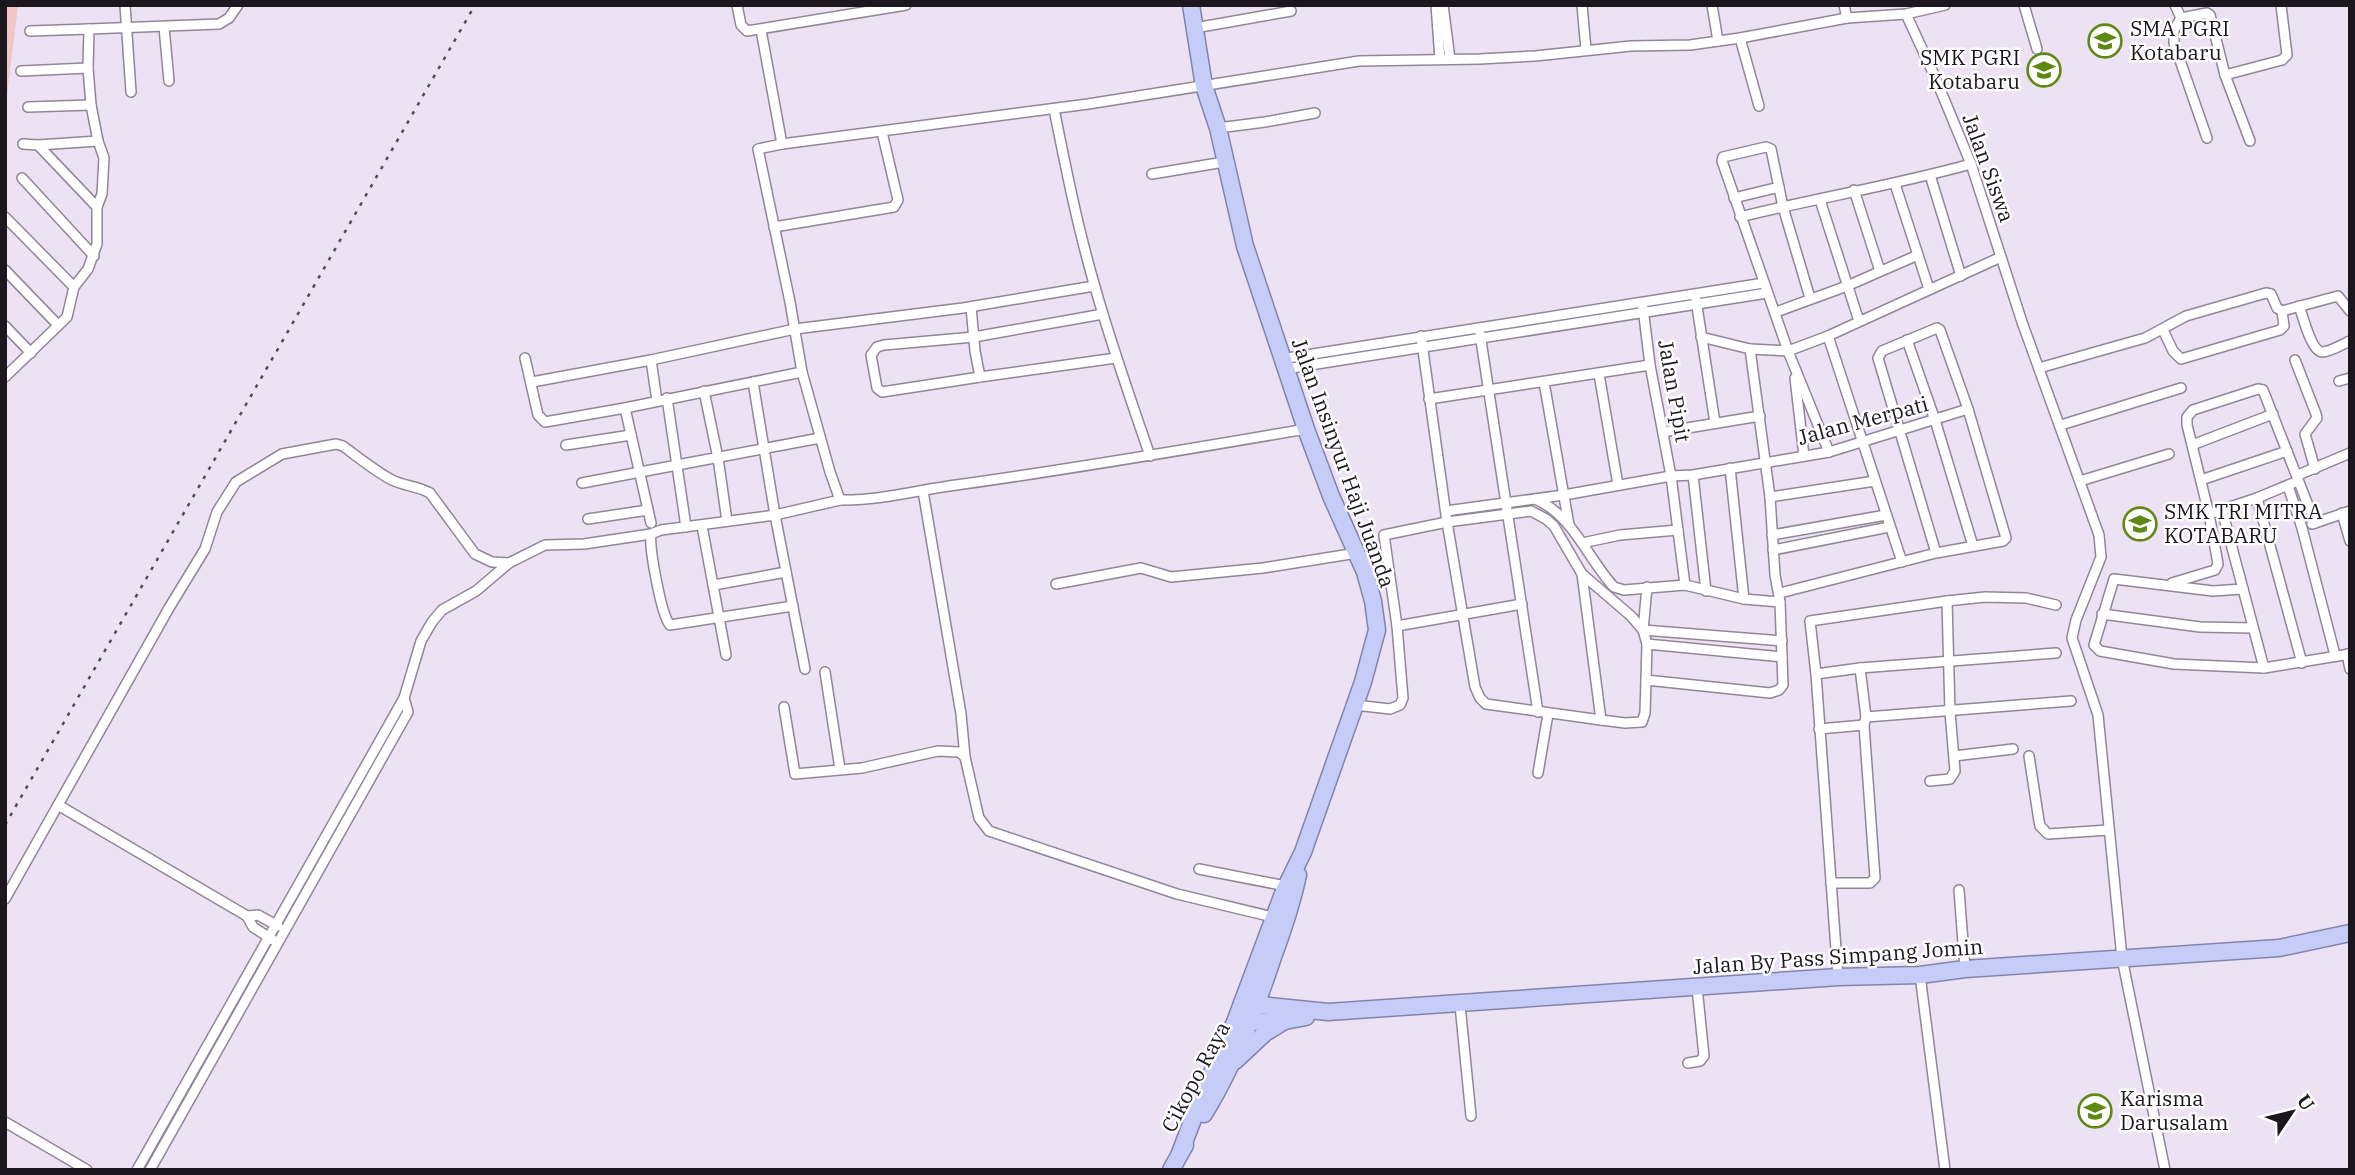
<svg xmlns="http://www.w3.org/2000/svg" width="2355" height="1175" font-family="'IBM Plex Serif',serif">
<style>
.green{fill:#f0c7c4}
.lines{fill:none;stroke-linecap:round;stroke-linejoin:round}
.minor-casing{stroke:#918697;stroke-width:12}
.trunk-casing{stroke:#8184aa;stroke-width:19}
.minor{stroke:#fff;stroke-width:9}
.trunk{stroke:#c6ccf8;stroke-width:16}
.rail{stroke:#514a54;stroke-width:2.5;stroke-dasharray:3.5 7;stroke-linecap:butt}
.labels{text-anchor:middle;stroke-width:5;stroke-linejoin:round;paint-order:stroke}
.poi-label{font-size:21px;fill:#1c171e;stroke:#fff;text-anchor:start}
.street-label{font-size:21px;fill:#1c171e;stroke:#fff}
</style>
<rect width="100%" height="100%" fill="#ede1f4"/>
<!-- green -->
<path class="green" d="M5,5H18L5,112Z"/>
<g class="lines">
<defs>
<g id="minor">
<path d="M125,5L131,92"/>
<path d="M737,5L741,25L747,31L906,5"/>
<path d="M1436,5L1440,59"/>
<path d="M1443,5L1450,59"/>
<path d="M1582,5L1586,50"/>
<path d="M1712,5L1718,41"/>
<path d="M1844,5L1847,18"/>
<path d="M2024,5L2037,49"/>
<path d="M2175,5L2181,18L2174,30V43L2207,138"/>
<path d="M1906,14L1935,77L1971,164L2022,322L2099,535L2101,557L2076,620L2072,638L2098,715L2122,958L2165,1170"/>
<path d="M2181,18L2207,13L2210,15L2225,75L2250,141"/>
<path d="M164,27L169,81"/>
<path d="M1195,28L1291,11"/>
<path d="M761,30L782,144"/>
<path d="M30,31L89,29"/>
<path d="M1740,38L1759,106"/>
<path d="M21,71L88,68"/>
<path d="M2225,75L2282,60L2287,55L2281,5"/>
<path d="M28,107L91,105"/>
<path d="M1054,109C1066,169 1078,229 1095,287C1111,344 1131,400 1150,456"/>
<path d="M1218,128L1265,122L1315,113"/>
<path d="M23,144L38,145"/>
<path d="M1152,174L1224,162"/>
<path d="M1930,175L1961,276"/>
<path d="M22,178L94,256"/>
<path d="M1895,184L1929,289"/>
<path d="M1854,190L1880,271"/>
<path d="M1734,198L1779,187"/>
<path d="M1820,200L1859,321"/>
<path d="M97,207L38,145L98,141"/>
<path d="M5,217L74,287"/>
<path d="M1740,217C1817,198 1895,185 1971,164"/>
<path d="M774,227L894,207L898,200L882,132"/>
<path d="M5,270L58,325"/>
<path d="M1810,298L1783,207L1771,149L1766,147L1723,157L1722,161L1788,351L1829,452"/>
<path d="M1696,300L1715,423"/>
<path d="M2299,306C2303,316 2311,351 2322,352C2330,352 2343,344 2350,341"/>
<path d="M971,307L975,351L980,377L1116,358"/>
<path d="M1643,308L1650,365L1671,476L1685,585"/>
<path d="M1776,312L1847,286L1918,255"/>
<path d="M5,326L31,353"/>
<path d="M2163,330L2173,351L2181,359L2280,330L2284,326L2282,311"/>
<path d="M1480,334L1538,712"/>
<path d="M1421,336L1447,522L1475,687L1480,698L1486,704L1601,720L1625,723L1642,722L1645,713L1646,680L1647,644L1643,630L1647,587"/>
<path d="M1828,336L1902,562"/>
<path d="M1701,337L1750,349L1788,351L1828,336L2001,257"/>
<path d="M1907,340L1935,420L1973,546"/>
<path d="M525,358L538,415L545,422L625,408L802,372"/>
<path d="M1281,359L1764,283"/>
<path d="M651,360L657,401"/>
<path d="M2295,360L2316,414L2317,418L2305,434L2315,469"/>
<path d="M2039,368L2145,338L2186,316L2266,293L2271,294L2277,308L2282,311L2338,296L2350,311"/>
<path d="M1285,369L1767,293"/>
<path d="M1599,374L1618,485"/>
<path d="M5,377L67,317L74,287L88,269L97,244V207L102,194L104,158L98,141L91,105L88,68L89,29L219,24L229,18L238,5"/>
<path d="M980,377L882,392L877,388L871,355L877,347L884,345L974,337L1103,314"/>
<path d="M1795,378L1804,456"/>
<path d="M2339,381L2350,378"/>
<path d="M532,382L651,360L795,329L963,308L1094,286"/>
<path d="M753,382L775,515L805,669"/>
<path d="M1544,382L1569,525"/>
<path d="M704,391L718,458L727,521"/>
<path d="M667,398L686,527"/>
<path d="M1429,399L1650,365"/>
<path d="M625,408L651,523"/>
<path d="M2061,425L2181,388"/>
<path d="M1306,429C1189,449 1073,469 956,485C918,490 879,501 840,500L830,472L802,372L790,302L758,149L782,144L1088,104L1359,61L1480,59L1535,56L1631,46L1690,45L1740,38L1847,18L1906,14L1945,5"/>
<path d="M1663,432L1760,416"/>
<path d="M566,445L631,435"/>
<path d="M2192,445L2273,414"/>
<path d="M1730,468L1744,599"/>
<path d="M1693,475L1706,591"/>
<path d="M2298,475L2350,453"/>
<path d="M2201,480L2287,451"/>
<path d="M2080,481L2169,454"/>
<path d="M582,483L820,438"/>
<path d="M2288,486L2302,528L2335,655"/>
<path d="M923,491L961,714L965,757"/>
<path d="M1770,497L1875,481"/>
<path d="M2257,498L2302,663"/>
<path d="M1535,499C1572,514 1588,559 1614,587L1624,590L1685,585L1744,599L1780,602"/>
<path d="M2222,510L2264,668"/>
<path d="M1446,511L1564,495L1671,476L1693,475L1829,452L1968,409"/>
<path d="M2342,513L2350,541"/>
<path d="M2209,514L2257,498L2293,483"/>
<path d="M588,519L648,510"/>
<path d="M2312,524L2350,511"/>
<path d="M702,526L726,655"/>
<path d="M1772,535L1886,515"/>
<path d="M1582,543L1620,535L1678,530"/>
<path d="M1773,550L1889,527"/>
<path d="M1582,574L1601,720"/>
<path d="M2172,583L2215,570L2218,564L2209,514L2187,425V417L2193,410L2258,389L2263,390L2315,523"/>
<path d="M1056,584L1141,568L1171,577L1263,568L1357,553"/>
<path d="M714,585L786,572"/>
<path d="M2243,589L2213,591L2114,579L2094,645L2100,651L2174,664L2264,668L2350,654"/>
<path d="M1780,593L1936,553L2003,541L2006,538L1968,409L1940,330L1937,328L1882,351L1878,358L1936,553"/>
<path d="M793,606L670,625C661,615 649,547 651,534L661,530L775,515L840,500"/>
<path d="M2102,614L2200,627L2253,628"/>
<path d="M1397,626L1522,604"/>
<path d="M1647,644L1782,657"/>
<path d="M2347,654L2350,669"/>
<path d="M825,672L840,769"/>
<path d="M1816,674L1860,668L2056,653"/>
<path d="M1646,680L1770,693L1779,690L1783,685L1780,602L1775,575L1770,497L1750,349"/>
<path d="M404,698L421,641L432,622L442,610L476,591L509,563"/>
<path d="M1355,705L1390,709L1400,705L1403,698L1397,626L1384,535L1447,522L1531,511L1546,519L1554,526L1582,574L1631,616L1643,630L1782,641"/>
<path d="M784,707L795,774L862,768L938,751L959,752L965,757L979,818L989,831L1177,894L1273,917"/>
<path d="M1866,717L2071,701"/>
<path d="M1819,729L1864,725"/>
<path d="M1954,756L2013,749"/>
<path d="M2029,756L2039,821L2040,826L2048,834L2109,830"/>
<path d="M1538,773L1548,714"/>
<path d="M1930,781L1950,779L1955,771L1950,712L1947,601"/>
<path d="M58,805L247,916"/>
<path d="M1199,869L1286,886"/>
<path d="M1831,883H1870L1875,878L1864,725L1866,717L1860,668"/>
<path d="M1959,890L1965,969"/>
<path d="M5,899L169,608L205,549L217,512L236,482L282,454L336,444L343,446C359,458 375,471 392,480C404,486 418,486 430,493L475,554L492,562L509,563L545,545L584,544L651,534"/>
<path d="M273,940L253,927L247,916L258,915L278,926"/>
<path d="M1920,975L1945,1170"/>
<path d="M1838,977L1816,674L1810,621L1947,601L1985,597L2026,598L2056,605"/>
<path d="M1460,1005L1471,1116"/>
<path d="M1688,1063L1700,1061L1704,1056L1697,987"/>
<path d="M5,1122L87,1170"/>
<path d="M137,1170L404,698L408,712L404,719L150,1170"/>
</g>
<g id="trunk">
<path d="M1242,1003L1328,1012L1838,977L1920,975L1965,969L2279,948L2350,933"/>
<path d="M1241,1022L1285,1021L1306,1017"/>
<path d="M1235,1061L1265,1033L1283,1022"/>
<path d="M1204,1114C1234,1065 1255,1012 1273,957C1283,930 1292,903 1298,875"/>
<path d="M1180,1153L1205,1088L1235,1022L1284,891L1303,852L1363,682L1377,630L1373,601L1365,572L1331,496L1306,429L1245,246L1218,128L1204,86L1191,5"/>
<path d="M1171,1170L1185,1145"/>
</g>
</defs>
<!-- minor casing -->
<use href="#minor" class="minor-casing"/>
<!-- trunk casing -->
<use href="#trunk" class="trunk-casing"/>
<!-- minor -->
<use href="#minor" class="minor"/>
<!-- trunk -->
<use href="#trunk" class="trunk"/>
<!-- rail -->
<path class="rail" d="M5,825L475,5"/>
</g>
<!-- icons -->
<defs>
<symbol id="school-ring" viewBox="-11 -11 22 22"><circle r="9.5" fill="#fff" stroke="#5f8813" stroke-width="1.5"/><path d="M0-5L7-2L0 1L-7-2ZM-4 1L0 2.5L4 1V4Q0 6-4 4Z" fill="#5f8813"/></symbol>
</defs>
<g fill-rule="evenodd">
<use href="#school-ring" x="2086" y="22" width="38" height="38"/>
<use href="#school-ring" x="2025" y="51" width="38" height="38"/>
<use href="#school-ring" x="2121" y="505" width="38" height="38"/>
<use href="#school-ring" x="2076" y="1092" width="38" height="38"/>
</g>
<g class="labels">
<!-- poi labels -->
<g class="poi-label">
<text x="2130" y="36">SMA PGRI<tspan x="2130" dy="24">Kotabaru</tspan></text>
<text x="2020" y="65" text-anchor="end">SMK PGRI<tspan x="2020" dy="24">Kotabaru</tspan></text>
<text x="2164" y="519">SMK TRI MITRA<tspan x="2164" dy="24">KOTABARU</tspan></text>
<text x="2120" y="1106">Karisma<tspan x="2120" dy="24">Darusalam</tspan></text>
</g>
<!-- street labels -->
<g class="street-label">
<text transform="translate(1988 168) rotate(70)" y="7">Jalan Siswa</text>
<text transform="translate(1674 391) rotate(80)" y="7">Jalan Pipit</text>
<text transform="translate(1863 421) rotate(-15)" y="7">Jalan Merpati</text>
<text transform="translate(1343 463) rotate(70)" y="7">Jalan Insinyur Haji Juanda</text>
<text transform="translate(1838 957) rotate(-4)" y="7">Jalan By Pass Simpang Jomin</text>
<text transform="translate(1196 1077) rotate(-62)" y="7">Cikopo Raya</text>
</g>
</g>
<!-- border -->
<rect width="2355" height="1175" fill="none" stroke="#1c171e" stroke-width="14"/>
<!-- north arrow -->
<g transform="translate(2292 1112) rotate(55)" stroke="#ffffff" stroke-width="5" paint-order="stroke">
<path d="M0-5L12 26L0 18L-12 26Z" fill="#1c171e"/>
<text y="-10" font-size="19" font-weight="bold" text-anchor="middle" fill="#1c171e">U</text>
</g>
</svg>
